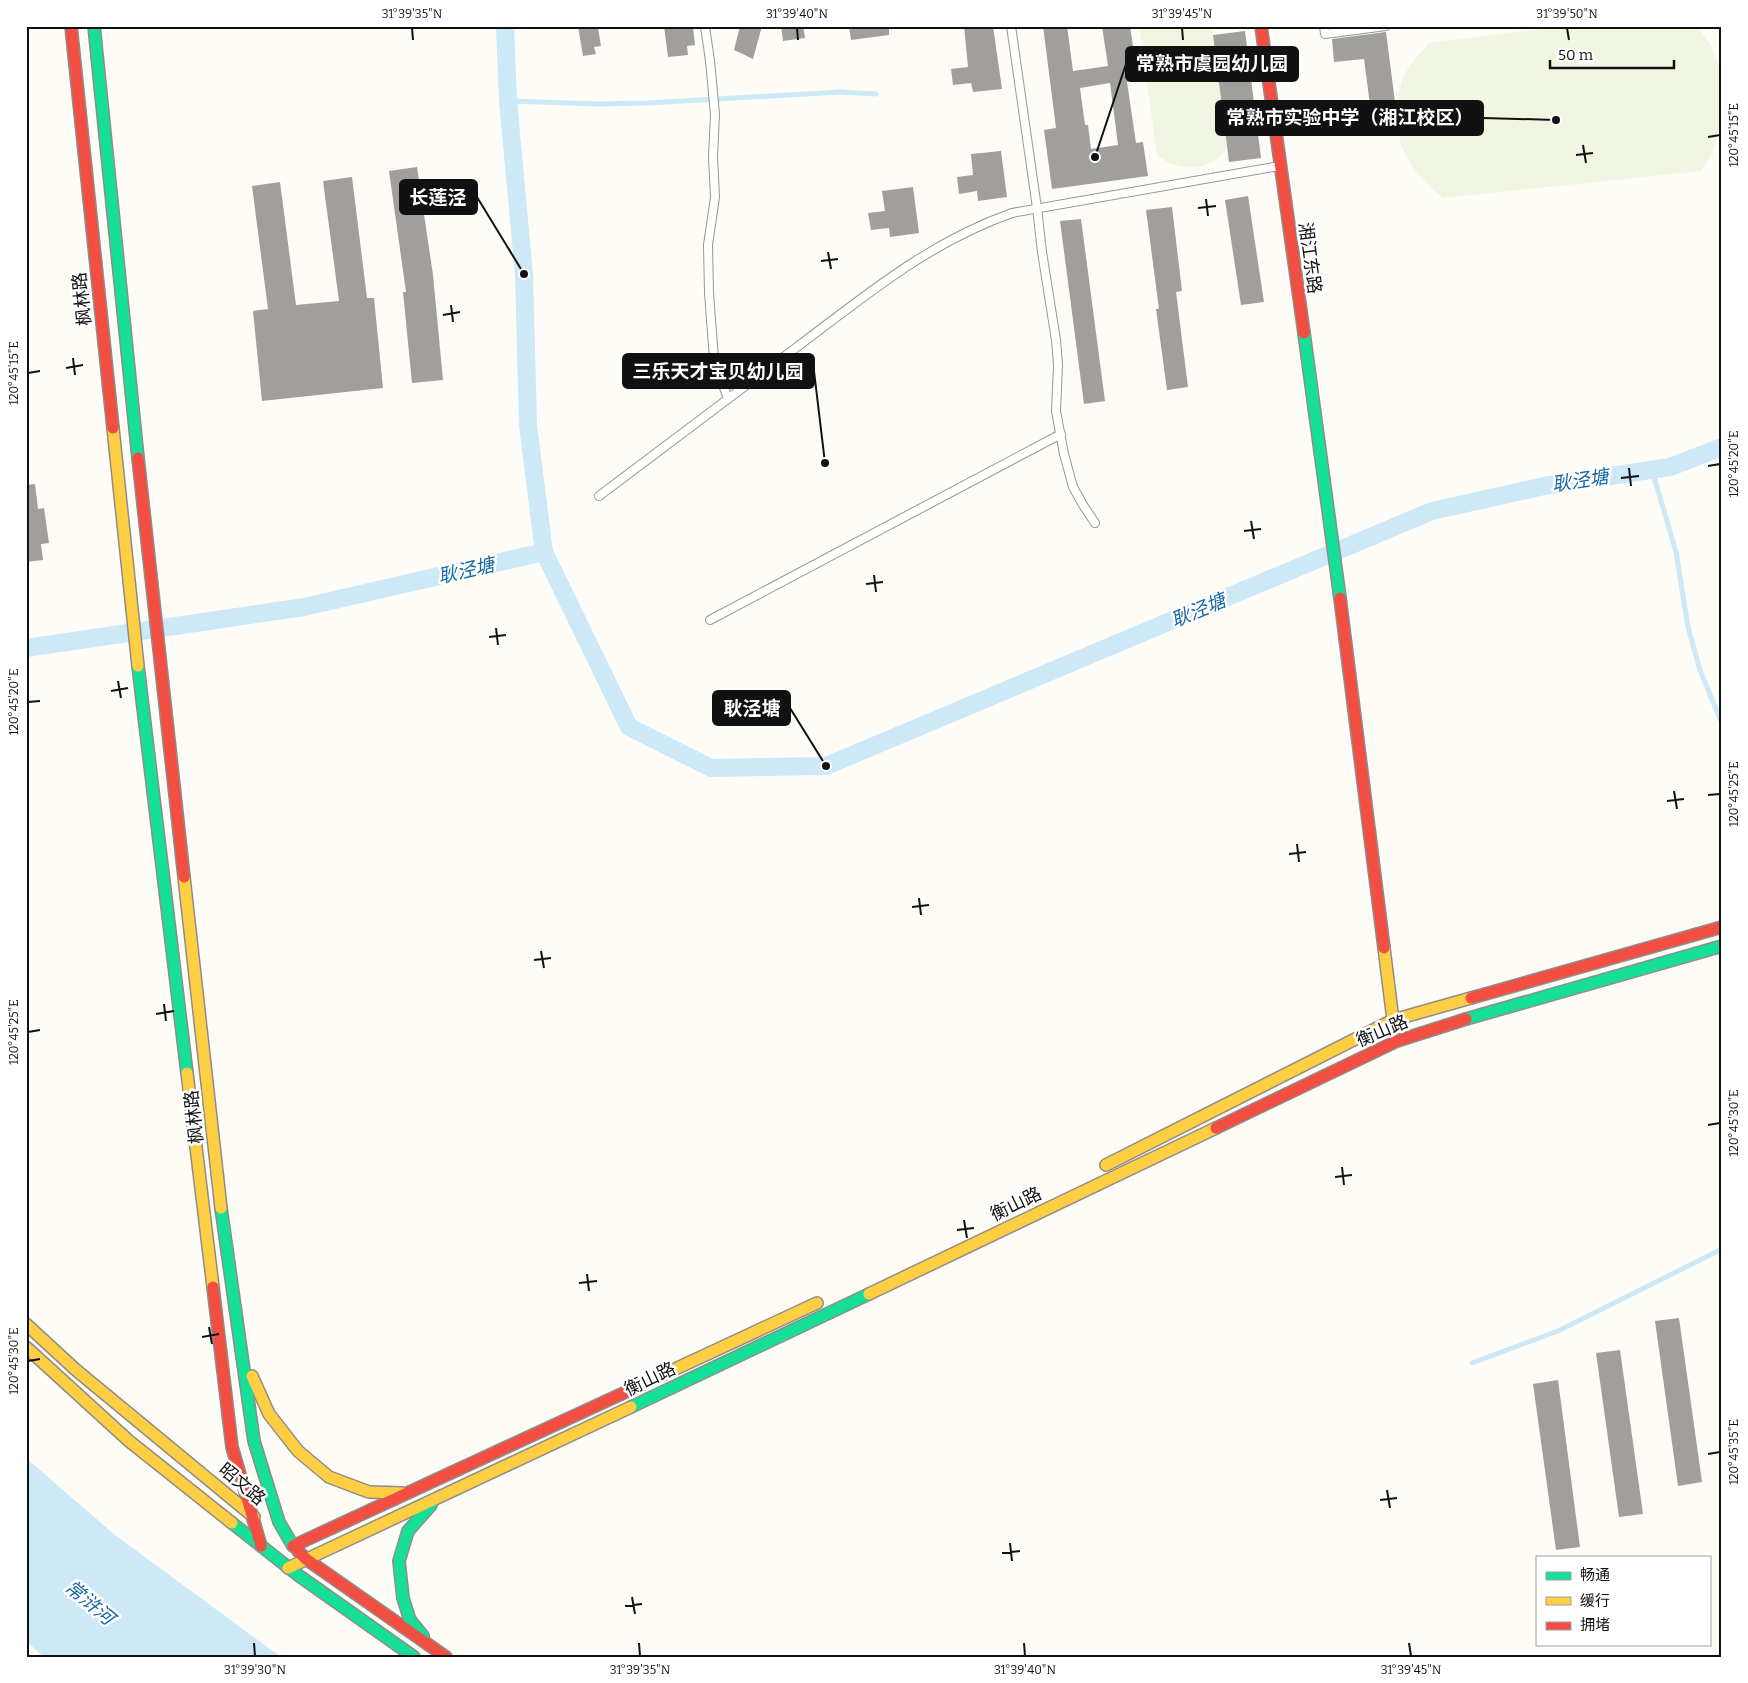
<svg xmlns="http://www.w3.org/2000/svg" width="1748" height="1683" font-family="Bitter,'Noto Sans SC',serif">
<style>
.pitch{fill:#f0f6e1}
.water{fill:#cde8f7}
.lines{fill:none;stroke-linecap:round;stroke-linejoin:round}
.stream{stroke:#cde8f7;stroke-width:5}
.canal{stroke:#cde8f7;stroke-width:18}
.building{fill:#a19f9c;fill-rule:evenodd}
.lane-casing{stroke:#979795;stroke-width:10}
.fast-casing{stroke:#8e8d8b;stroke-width:14}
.slow-casing{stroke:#8e8d8b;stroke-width:14}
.jam-casing{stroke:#8e8d8b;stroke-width:14}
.lane{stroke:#fffffe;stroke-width:8}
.fast{stroke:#16e098;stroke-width:11}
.slow{stroke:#ffcf43;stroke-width:11}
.jam{stroke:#f24e42;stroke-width:11}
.ticks{fill:none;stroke:#111;stroke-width:2}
.labels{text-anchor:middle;stroke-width:5;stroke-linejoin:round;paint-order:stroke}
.street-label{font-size:18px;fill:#111;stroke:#fff}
.water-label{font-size:19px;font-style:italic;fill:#1768a6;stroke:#fff}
.leader{fill:none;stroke:#111;stroke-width:2}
.callout-dot{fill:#111;stroke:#fff;stroke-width:2}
.callout{fill:#111;stroke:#111;stroke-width:2}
.callout-label{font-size:19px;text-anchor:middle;font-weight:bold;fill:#fff}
.neatline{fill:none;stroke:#111;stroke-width:2}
.ticks-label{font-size:12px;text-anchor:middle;fill:#111}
</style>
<rect width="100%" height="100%" fill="#fdfcf7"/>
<!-- pitch -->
<g class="pitch">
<path d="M1139,26H1212L1227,148C1210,172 1178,173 1157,155Z"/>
<path d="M1567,26H1696L1698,28L1711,46L1722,72V122L1713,152L1701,171L1443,198C1414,174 1395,150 1397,110C1398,101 1399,89 1402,80C1408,66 1419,54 1429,43Z"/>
</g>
<!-- water -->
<path class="water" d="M26,1458L115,1535L281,1657H44L26,1641Z"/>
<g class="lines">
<!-- stream -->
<g class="stream">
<path d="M508,101L599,104L648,103L840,92L876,94"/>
<path d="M1652,470L1676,552L1688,627L1700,670L1722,724"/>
<path d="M1472,1363L1558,1331L1722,1249"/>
</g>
<!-- canal -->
<g class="canal">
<path d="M505,26L508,101L524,274L528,425L544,552"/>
<path d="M26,648L304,607L544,552L629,727L711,768L826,766L1432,511L1544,486L1670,467L1722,447"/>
</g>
</g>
<!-- building -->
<g class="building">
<path d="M578,26L598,28L601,46L594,47L596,54L583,56Z"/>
<path d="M664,26H683V29L693,27L695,45L687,46L688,55L668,57Z"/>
<path d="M740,26H762L753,59L734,50Z"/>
<path d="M781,26H803L805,38L783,41Z"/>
<path d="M849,26H889V35L851,40Z"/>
<path d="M964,26H993L1002,89L973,92L971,83L953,85L951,69L968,67Z"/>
<path d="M1043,26H1067L1073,71L1108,66L1102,26H1130L1138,80L1127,82L1136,143L1143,142L1148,176L1052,189L1044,130L1056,128ZM1110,83L1118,145L1091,149L1088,125H1085L1080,88Z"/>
<path d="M1245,31L1261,158L1229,162L1213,35Z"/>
<path d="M1386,32L1395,102L1370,105L1364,59L1334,62L1332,39Z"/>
<path d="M1001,151L1007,197L978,201L977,191L959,194L957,177L973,175L971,154Z"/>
<path d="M417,167L433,275L443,380L412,383L403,292H406L389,171Z"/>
<path d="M352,177L367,298H374L383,388L262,401L253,311L268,309L252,186L280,182L296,305L339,301L323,181Z"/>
<path d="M913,187L919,233L890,237L889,228L871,230L868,213L885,211L882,191Z"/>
<path d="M1248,196L1264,302L1241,305L1225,200Z"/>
<path d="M1172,207L1182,291L1176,292L1188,387L1167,390L1156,309H1159L1146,210Z"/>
<path d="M1081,219L1105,401L1084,404L1060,221Z"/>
<path d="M35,484L38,509L44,508L49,543L41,544L43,560L26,562V485Z"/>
<path d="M1679,1318L1702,1482L1678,1486L1655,1321Z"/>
<path d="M1620,1350L1643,1514L1619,1517L1596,1353Z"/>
<path d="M1558,1380L1580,1547L1556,1550L1533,1384Z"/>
</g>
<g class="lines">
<defs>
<g id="lane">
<path d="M705,26L710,61L715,114L713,157L715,197L708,245L709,293L714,359L728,399"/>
<path d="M1011,26L1037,208L1042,252L1056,340L1058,365L1056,411L1064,454L1073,487L1083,505L1095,523"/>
<path d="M1324,26L1325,34L1386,26"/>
<path d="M599,496C666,445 734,395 801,344C870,292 930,242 1012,213L1279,166"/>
<path d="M710,620L1061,434"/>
</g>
<g id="fast">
<path d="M94,26L138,458"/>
<path d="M1304,333L1340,598"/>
<path d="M138,666L187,1073"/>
<path d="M1466,1019L1722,946"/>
<path d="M221,1208L254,1441L279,1522L293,1546"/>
<path d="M631,1407L869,1294"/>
<path d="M232,1523L298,1575L414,1657"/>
<path d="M423,1636L410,1620L403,1598L399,1561L408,1531L431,1505"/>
</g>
<g id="slow">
<path d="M113,428L138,666"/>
<path d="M184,877L221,1208"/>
<path d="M1384,948L1393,1020"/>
<path d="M187,1073L213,1287"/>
<path d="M1106,1165L1393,1020L1471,998"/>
<path d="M869,1294L1216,1128"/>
<path d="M26,1324L76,1370L254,1517"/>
<path d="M26,1347L129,1441L232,1523"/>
<path d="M252,1376L269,1414L298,1451L329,1477L369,1492L402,1493"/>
<path d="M643,1384L817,1303"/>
<path d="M288,1568L631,1407"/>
</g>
<g id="jam">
<path d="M71,26L113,428"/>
<path d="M1261,26L1304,333"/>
<path d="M138,458L184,877"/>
<path d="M1340,598L1384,948"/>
<path d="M1471,998L1722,927"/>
<path d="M1216,1128L1397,1041L1466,1019"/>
<path d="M213,1287L232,1447L261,1546"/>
<path d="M293,1546L643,1384"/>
<path d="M298,1551L306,1559L446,1657"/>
</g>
</defs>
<!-- lane casing -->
<use href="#lane" class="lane-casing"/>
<!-- fast casing -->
<use href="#fast" class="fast-casing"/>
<!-- slow casing -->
<use href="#slow" class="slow-casing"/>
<!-- jam casing -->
<use href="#jam" class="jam-casing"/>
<!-- lane -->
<use href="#lane" class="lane"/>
<!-- fast -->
<use href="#fast" class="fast"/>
<!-- slow -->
<use href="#slow" class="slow"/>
<!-- jam -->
<use href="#jam" class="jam"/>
</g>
<!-- ticks -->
<path class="ticks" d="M412,28L413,40M797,28L798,40M1182,28L1183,40M1567,28L1569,40M1708,137L1720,135M1583,145L1586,163M1576,155L1593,153M1206,199L1208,216M1198,208L1216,206M828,252L831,269M821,261L838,259M451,305L453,322M443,315L460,312M73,358L75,375M66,368L83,365M28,373L40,371M1708,466L1720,464M1629,468L1631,486M1621,478L1639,476M1251,521L1254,539M1244,531L1261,529M874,575L876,592M866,584L883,582M496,628L498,645M489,637L506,635M118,681L121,698M111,691L128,688M28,702L40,701M1674,791L1677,809M1708,795L1720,794M1667,801L1684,799M1297,844L1299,862M1289,854L1306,852M919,898L921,915M912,907L929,905M541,951L544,968M534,960L551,958M164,1004L166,1021M156,1014L174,1011M28,1032L40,1030M1708,1125L1720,1123M1342,1167L1344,1185M1335,1177L1352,1175M964,1220L967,1238M957,1230L974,1228M587,1274L589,1291M579,1283L597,1281M209,1327L212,1344M202,1337L219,1334M28,1361L40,1359M1708,1454L1720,1452M1387,1490L1390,1508M1380,1500L1397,1498M1010,1543L1012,1561M1002,1553L1020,1551M632,1597L635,1614M625,1606L642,1604M254,1643L255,1656M639,1643L640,1656M1024,1643L1025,1656M1409,1643L1411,1656"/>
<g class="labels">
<!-- street labels -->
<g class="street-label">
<text transform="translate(1310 258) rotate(82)" y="6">湘江东路</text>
<text transform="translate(82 299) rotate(-96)" y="6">枫林路</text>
<text transform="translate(1382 1031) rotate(-23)" y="6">衡山路</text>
<text transform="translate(194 1117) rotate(-96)" y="6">枫林路</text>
<text transform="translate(1016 1204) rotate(-26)" y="6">衡山路</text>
<text transform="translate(650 1379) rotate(-26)" y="6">衡山路</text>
<text transform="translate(242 1484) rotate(40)" y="6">昭文路</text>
</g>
<!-- water labels -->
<g class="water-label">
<text transform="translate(1580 480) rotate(-9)" y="7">耿泾塘</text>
<text transform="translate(466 570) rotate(-13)" y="7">耿泾塘</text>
<text transform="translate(1198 610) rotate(-23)" y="7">耿泾塘</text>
<text transform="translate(90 1602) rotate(40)" y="7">常浒河</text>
</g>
</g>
<!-- callouts -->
<path class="leader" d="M1095 157L1126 64M1556 120L1483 118M524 274L477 197M825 463L814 371M826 766L790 708"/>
<g class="callout-dot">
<circle cx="1095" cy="157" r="5"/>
<circle cx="1556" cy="120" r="5"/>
<circle cx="524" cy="274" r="5"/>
<circle cx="825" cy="463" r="5"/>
<circle cx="826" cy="766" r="5"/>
</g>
<g class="callout">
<rect x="1126" y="47" width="172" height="34" rx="5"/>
<rect x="1216" y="101" width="267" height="34" rx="5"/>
<rect x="400" y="180" width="77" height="34" rx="5"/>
<rect x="623" y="354" width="191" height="34" rx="5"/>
<rect x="713" y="691" width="77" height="34" rx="5"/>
</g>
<g class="callout-label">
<text x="1212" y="70">常熟市虞园幼儿园</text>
<text x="1350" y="124">常熟市实验中学（湘江校区）</text>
<text x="438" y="204">长莲泾</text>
<text x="718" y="378">三乐天才宝贝幼儿园</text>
<text x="752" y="715">耿泾塘</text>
</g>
<!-- border -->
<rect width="1748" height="1683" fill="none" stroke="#ffffff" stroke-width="55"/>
<!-- legend -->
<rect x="1536" y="1556" width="175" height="90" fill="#ffffff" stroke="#a0a0a0"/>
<rect x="1546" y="1572" width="25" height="8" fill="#16e098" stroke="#a0a0a0"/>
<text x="1580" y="1580" font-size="15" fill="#111111">畅通</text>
<rect x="1546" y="1597" width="25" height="8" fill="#ffcf43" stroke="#a0a0a0"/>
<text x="1580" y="1606" font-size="15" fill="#111111">缓行</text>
<rect x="1546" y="1622" width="25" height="8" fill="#f24e42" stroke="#a0a0a0"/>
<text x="1580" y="1630" font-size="15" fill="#111111">拥堵</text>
<!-- scale -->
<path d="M1550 60v8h124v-8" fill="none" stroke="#111111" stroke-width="2.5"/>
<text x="1558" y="60" font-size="15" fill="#111111" stroke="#ffffff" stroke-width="4" paint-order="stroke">50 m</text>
<rect x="28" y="28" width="1692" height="1628" class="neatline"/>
<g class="ticks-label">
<text x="412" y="18">31°39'35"N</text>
<text x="797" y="18">31°39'40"N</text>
<text x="1182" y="18">31°39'45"N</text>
<text x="1567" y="18">31°39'50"N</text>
<text transform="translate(1734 135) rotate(-90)" y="4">120°45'15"E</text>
<text transform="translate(14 373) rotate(-90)" y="4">120°45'15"E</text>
<text transform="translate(1734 464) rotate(-90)" y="4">120°45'20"E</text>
<text transform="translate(14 702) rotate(-90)" y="4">120°45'20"E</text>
<text transform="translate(1734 794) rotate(-90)" y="4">120°45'25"E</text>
<text transform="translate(14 1032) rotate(-90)" y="4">120°45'25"E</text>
<text transform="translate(1734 1123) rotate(-90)" y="4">120°45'30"E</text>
<text transform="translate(14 1361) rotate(-90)" y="4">120°45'30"E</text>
<text transform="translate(1734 1452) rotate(-90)" y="4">120°45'35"E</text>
<text x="255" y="1674">31°39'30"N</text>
<text x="640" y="1674">31°39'35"N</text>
<text x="1025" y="1674">31°39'40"N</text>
<text x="1411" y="1674">31°39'45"N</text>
</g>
</svg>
